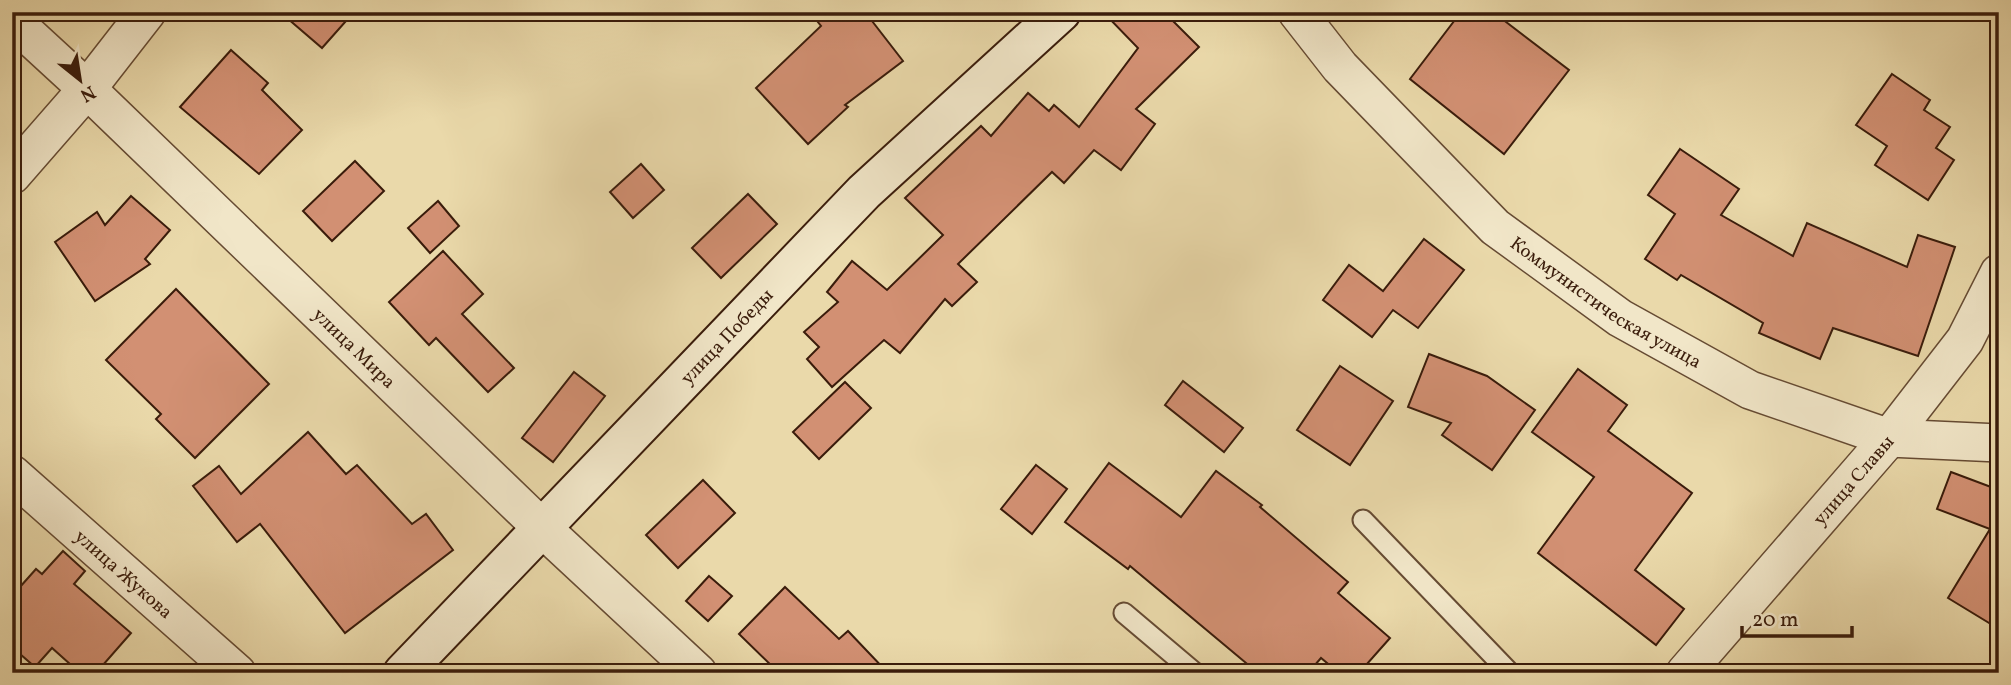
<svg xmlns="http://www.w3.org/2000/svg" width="2011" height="685" font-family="Vollkorn,serif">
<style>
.building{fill:#d29073;stroke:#3a1c0b;stroke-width:2}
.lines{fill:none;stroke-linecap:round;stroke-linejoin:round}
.lane-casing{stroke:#664b33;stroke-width:23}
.street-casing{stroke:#664b33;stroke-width:40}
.secondary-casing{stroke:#3a1c0b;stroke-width:42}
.lane{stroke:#f1e6c8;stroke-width:19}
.street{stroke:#f1e6c8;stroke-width:37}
.secondary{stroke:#f1e6c8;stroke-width:38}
.labels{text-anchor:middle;stroke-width:7;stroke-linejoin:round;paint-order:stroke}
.street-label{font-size:19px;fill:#3a1c0b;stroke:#f1e6c8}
</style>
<rect width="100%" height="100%" fill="#ead9aa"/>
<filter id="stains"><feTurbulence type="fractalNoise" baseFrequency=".00286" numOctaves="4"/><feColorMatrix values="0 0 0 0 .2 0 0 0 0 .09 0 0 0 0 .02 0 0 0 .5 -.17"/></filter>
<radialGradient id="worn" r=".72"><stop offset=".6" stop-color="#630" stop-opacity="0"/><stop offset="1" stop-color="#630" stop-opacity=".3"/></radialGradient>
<!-- building -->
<g class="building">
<path d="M280,12H354L322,48Z"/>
<path d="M810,12H865L903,61L845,105L848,107L808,144L756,88L821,26Z"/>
<path d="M1103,12H1164L1199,47L1136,109L1155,124L1121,170L1094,150L1064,183L1052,172L958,264L977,282L952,306L945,299L900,353L884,340L832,387L807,359L819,347L804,332L838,302L827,292L852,261L887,290L943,235L905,198L981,126L991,136L1028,93L1049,111L1054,105L1079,127L1138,48Z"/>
<path d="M1461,12H1493L1569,70L1504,154L1410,79Z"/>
<path d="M231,50L268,83L262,90L302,130L259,174L180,107Z"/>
<path d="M1892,74L1930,100L1924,110L1950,127L1936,148L1954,160L1928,200L1875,165L1887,146L1856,125Z"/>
<path d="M1680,149L1739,189L1721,215L1793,256L1807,223L1907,267L1918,235L1955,247L1918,356L1833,328L1820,359L1759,333L1763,323L1681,275L1677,280L1645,259L1675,214L1648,195Z"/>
<path d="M355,161L384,191L332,241L303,211Z"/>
<path d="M641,164L664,190L633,218L610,192Z"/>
<path d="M748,194L777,224L721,278L692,248Z"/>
<path d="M131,196L170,230L145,259L150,264L95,301L55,242L97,212L105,225Z"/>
<path d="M438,201L459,226L430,253L408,228Z"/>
<path d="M1424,239L1464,270L1418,328L1393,310L1372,337L1323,300L1349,265L1383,291Z"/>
<path d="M443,251L483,294L462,314L514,368L488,392L436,338L429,345L389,302Z"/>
<path d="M176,289L269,384L195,458L156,419L161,414L106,360Z"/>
<path d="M1429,354L1487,376L1535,410L1492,470L1442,435L1451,423L1408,407Z"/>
<path d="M1340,366L1393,401L1350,465L1297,430Z"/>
<path d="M1578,369L1627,405L1608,431L1692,493L1635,570L1684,609L1656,645L1538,553L1594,477L1532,432Z"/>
<path d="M574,372L605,396L553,462L522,438Z"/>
<path d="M1183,381L1243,428L1224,452L1165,405Z"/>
<path d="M845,382L871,408L819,459L793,432Z"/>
<path d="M308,432L346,474L357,465L412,524L426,514L453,550L345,633L260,524L237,542L193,486L219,466L241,494Z"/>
<path d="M1109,463L1181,517L1216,471L1262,505L1260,507L1348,582L1338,593L1390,638L1359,673H1339L1321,658L1308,673H1258L1130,566L1128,569L1065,522Z"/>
<path d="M1036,465L1067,489L1032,534L1001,509Z"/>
<path d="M1951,472L1999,490V629L1948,598L1990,529L1937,509Z"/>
<path d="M703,480L735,513L678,568L646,535Z"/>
<path d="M63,551L85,571L74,584L131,633L96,673H80L52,648L35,667L12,647V596L36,569L42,574Z"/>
<path d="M709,576L732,596L708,621L686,601Z"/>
<path d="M785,587L839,639L848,631L888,673H779L739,634Z"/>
</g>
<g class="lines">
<defs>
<g id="lane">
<path d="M1363,520L1510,673"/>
<path d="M1124,613L1195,673"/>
</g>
<g id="street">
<path id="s1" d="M1297,12L1340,67L1495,227L1620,318L1750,390L1889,438L1999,443"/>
<path id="s2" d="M12,20L87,89L541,527L698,673"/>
<path d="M12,175L87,89L147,12"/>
<path id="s3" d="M12,474L237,673"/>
<path id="s4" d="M1685,673L1889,438L1965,340L1999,273"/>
</g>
<g id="secondary">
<path id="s5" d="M403,673L864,192L1061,12"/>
</g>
</defs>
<!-- lane casing -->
<use href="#lane" class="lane-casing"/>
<!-- street casing -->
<use href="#street" class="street-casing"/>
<!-- secondary casing -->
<use href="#secondary" class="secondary-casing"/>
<!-- lane -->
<use href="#lane" class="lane"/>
<!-- street -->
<use href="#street" class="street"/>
<!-- secondary -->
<use href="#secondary" class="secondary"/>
</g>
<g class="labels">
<!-- street labels -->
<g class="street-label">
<text dy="7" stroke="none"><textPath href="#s1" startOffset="427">Коммунистическая улица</textPath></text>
<text dy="7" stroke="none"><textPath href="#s5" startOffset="467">улица Победы</textPath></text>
<text dy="7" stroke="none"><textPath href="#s2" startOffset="474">улица Мира</textPath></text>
<text dy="7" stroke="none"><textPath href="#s4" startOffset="256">улица Славы</textPath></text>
<text dy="7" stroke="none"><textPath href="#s3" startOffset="150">улица Жукова</textPath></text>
</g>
</g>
<!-- margin -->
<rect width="2011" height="685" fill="none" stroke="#ead9aa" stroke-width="42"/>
<rect x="14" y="14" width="1983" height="657" fill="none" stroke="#3a1c0b" stroke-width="3.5"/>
<rect x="21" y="21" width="1969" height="643" fill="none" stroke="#3a1c0b" stroke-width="2"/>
<!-- north arrow -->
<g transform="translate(80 80) rotate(150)" stroke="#f1e6c8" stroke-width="5" paint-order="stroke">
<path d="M0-5L12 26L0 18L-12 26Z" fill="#3a1c0b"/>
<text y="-10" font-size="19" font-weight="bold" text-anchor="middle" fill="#3a1c0b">N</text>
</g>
<!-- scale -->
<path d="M1742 626v10h110v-10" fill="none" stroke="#3a1c0b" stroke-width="3.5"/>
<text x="1752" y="626" font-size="21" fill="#3a1c0b" stroke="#f1e6c8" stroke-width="5" paint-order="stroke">20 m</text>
<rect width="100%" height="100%" filter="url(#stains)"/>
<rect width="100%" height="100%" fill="url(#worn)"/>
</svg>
